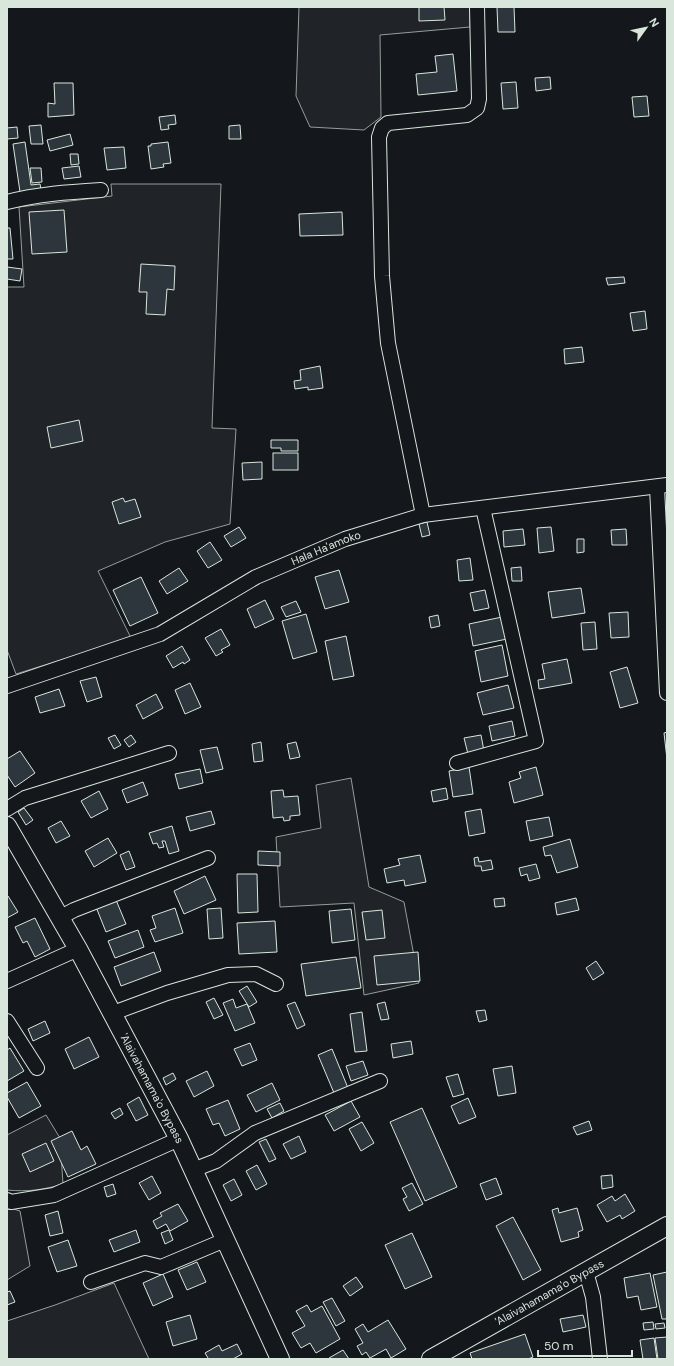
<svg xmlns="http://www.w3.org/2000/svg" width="674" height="1366" font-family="'DM Sans',sans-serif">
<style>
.green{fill:#202428;stroke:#939e99}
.building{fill:#2c363c;stroke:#d8e6dc}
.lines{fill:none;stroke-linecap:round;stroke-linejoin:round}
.minor-casing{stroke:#d8e6dc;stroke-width:16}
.major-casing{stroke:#d8e6dc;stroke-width:20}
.minor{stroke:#14181c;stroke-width:14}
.major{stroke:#14181c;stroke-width:18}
.labels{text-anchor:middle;stroke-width:3;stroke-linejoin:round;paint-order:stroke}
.street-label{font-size:11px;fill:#d8e6dc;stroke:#14181c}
</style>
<rect width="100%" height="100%" fill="#14181c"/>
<!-- green -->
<g class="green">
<path d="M299,7H470V27L380,35L381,117L364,130L310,127L296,96Z"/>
<path d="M111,184H221L212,428L236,429L230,524L165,542L98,571L131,638L16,674L7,650V287H24L19,207L112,196Z"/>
<path d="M351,778L369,887L404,902L419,983L364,995L354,903L280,907L276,837L321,828L316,785Z"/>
<path d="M46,1115L60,1138L63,1184C43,1190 28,1192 7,1190V1135Z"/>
<path d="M7,1207L20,1211L30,1266L7,1280Z"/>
<path d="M114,1283L149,1359H7V1321L55,1305Z"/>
</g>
<!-- building -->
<g class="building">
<path d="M412,7H444L445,20L419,21V7Z"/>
<path d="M497,7H514L515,32H498Z"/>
<path d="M453,54L457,91L418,95L416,74L437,72L435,56Z"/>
<path d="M550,77L551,89L536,91L535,78Z"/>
<path d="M516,82L518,108L503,109L501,83Z"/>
<path d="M54,83H73L74,115L48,117V103L55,104Z"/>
<path d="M647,96L649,116L634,117L632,97Z"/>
<path d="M175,115L176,124L168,125L169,129L161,130L159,117Z"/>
<path d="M41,125L43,144H31L29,126Z"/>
<path d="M240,125L241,139H229V126Z"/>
<path d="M17,127L18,138L7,139V128Z"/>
<path d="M70,134L73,145L50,151L47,140Z"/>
<path d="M25,142L31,185L40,184L41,189L20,192L13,144Z"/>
<path d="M168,142L171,163L163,164L164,167L151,169L148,146H151V144Z"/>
<path d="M124,147L126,168L107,170L104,148Z"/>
<path d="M70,154H78L79,164L71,165Z"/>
<path d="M79,166L81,177L64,179L62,168Z"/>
<path d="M30,168H41L42,182L32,183Z"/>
<path d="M64,210L67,252L32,254L29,212Z"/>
<path d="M342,212L343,235L300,236L299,214Z"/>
<path d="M7,228H10L13,259H7Z"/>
<path d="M141,264L175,266L174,290L167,289L165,315L146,314L147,292H139Z"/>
<path d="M7,267L22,269L20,281L7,279Z"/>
<path d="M624,277L625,283L608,285L606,278Z"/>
<path d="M645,311L647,329L633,331L630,313Z"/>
<path d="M582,347L584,362L565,364L564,349Z"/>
<path d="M320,366L323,388L308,390V387L295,389L294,381L301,380L300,370Z"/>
<path d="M79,420L83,441L51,448L47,427Z"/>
<path d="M271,440H298V451H281V448H271Z"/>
<rect x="273" y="453" width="25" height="17"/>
<path d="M262,462V479L243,480L242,463Z"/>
<path d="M123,498L125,502L135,499L141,517L119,524L112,502Z"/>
<path d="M427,522L430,535L422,537L419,524Z"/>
<path d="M239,527L246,538L231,547L224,536Z"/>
<path d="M551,527L554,551L539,553L537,528Z"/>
<path d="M523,529L525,545L504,547L503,531Z"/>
<path d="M626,529L627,545H612L611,530Z"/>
<path d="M577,539H584V552L577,553Z"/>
<path d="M210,542L222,560L208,568L197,551Z"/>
<path d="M470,558L473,580L459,581L457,560Z"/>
<path d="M521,567L522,581H512L511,568Z"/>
<path d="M179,568L188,581L167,594L159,581Z"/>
<path d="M339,570L349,602L325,609L315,577Z"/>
<path d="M141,577L158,613L130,626L113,590Z"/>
<path d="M581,588L585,613L552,618L548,592Z"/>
<path d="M485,590L489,608L474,611L470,593Z"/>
<path d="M265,600L274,619L255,628L247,609Z"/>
<path d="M296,601L301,612L286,617L281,607Z"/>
<path d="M628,612L629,637L611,638L609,613Z"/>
<path d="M306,614L317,652L293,659L282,621Z"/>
<path d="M438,615L440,626L431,628L429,617Z"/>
<path d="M502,617L507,639L473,646L469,624Z"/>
<path d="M595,622L597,649L583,650L581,623Z"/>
<path d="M221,629L230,645L221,650L223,652L216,656L205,638Z"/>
<path d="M346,636L354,676L333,680L325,641Z"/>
<path d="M502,645L508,676L481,682L475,651Z"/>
<path d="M182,646L190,660L184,664L183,662L173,668L166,656Z"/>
<path d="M567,659L572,683L539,689L538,680L545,679L542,664Z"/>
<path d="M627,667L638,703L620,708L610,672Z"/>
<path d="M96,677L102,697L87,702L80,681Z"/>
<path d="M190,683L201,707L185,714L175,690Z"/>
<path d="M508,685L514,708L483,715L477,693Z"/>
<path d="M59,689L65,706L40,713L35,697Z"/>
<path d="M156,694L163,708L143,719L136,705Z"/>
<path d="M512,721L515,736L492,741L489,726Z"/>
<path d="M667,732V759L664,733Z"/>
<path d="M115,735L121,745L114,749L108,738Z"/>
<path d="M131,735L136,742L129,747L124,740Z"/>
<path d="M481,735L484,751L468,754L464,738Z"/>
<path d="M261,742L263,761L254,762L252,744Z"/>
<path d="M296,742L300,757L290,759L287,744Z"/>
<path d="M217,747L223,769L206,773L200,750Z"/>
<path d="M20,751L35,773L15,787L7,775V759Z"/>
<path d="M469,767L473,794L453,797L449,771Z"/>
<path d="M536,767L543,795L514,803L509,782L521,778L519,772Z"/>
<path d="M200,769L203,783L179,789L175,774Z"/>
<path d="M143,782L148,795L127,803L122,790Z"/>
<path d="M446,788L448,799L433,802L431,791Z"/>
<path d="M283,790L284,797L298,796L300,815L290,816V820L284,821L283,817L273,818L271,791Z"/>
<path d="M99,791L108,809L91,818L81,801Z"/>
<path d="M24,808L33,820L26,825L18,812Z"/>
<path d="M481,809L485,833L469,836L465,812Z"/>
<path d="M211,811L215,824L190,831L186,817Z"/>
<path d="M549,817L553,836L530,841L526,821Z"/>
<path d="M61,821L70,836L56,843L48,828Z"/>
<path d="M172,826L179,851L169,854L165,841H162L164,847L159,848L157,843L153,844L149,833Z"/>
<path d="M108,838L117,853L94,867L85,851Z"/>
<path d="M570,839L578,867L557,873L551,855L545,856L543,847Z"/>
<path d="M129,851L135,867L126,870L120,855Z"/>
<path d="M258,851L280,852V866L258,865Z"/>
<path d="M420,855L426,882L405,886L404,880L387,883L384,869L400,865L398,859Z"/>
<path d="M478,857L479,862L491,860L493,869L482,871L481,866H475L474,858Z"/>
<path d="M536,864L540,878L529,881L527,874L521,876L519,868Z"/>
<path d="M237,874H257L258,912L238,913Z"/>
<path d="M205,876L216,900L184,914L174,891Z"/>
<path d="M8,896L18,912L7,918V897Z"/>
<path d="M504,898L505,906L495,907L494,899Z"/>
<path d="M576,898L579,910L557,915L555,903Z"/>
<path d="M116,900L126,924L106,932L96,907Z"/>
<path d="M175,908L183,933L155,942L150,930L156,928L152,916Z"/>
<path d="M221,908L223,938L209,939L207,909Z"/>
<path d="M351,909L355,940L332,943L329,911Z"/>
<path d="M382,910L385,938L366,940L362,912Z"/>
<path d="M35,918L50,949L35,957L27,941L23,943L15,927Z"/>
<path d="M275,921L277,952L239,954L237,923Z"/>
<path d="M138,930L144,947L115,958L108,941Z"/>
<path d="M154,952L161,971L121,986L114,967Z"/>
<path d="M418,952L420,981L377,985L374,956Z"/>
<path d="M356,957L361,988L306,996L301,964Z"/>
<path d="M596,961L604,973L593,980L586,968Z"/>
<path d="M247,986L257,1002L249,1007L239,991Z"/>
<path d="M214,998L223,1015L214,1019L206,1002Z"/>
<path d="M233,999L236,1008L247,1004L255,1023L235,1031L223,1003Z"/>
<path d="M295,1002L305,1025L297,1029L287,1005Z"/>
<path d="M385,1002L389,1019L381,1020L377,1004Z"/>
<path d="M485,1010L487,1020L479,1022L476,1011Z"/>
<path d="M362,1012L367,1051L355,1052L350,1014Z"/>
<path d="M45,1021L50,1033L33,1041L28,1029Z"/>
<path d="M89,1037L99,1057L74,1069L65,1049Z"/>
<path d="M411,1041L413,1054L393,1058L391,1044Z"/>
<path d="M250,1043L257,1060L242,1066L234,1049Z"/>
<path d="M10,1048L24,1071L7,1081V1050Z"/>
<path d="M332,1049L348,1088L334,1093L318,1055Z"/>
<path d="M363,1061L368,1075L351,1081L346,1066Z"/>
<path d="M512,1066L516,1093L498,1096L493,1069Z"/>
<path d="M207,1071L214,1086L194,1097L186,1081Z"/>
<path d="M173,1073L176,1079L166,1085L163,1078Z"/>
<path d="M458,1074L464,1094L453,1097L446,1077Z"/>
<path d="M27,1082L41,1106L19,1118L7,1097V1093Z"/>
<path d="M272,1083L280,1100L256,1112L247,1095Z"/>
<path d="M139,1097L148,1115L136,1121L127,1104Z"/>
<path d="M468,1098L476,1117L459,1124L451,1106Z"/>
<path d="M228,1100L240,1129L225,1136L219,1123L213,1125L206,1109Z"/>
<path d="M351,1101L360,1117L334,1131L325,1115Z"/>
<path d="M280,1103L284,1111L272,1118L267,1109Z"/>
<path d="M120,1108L123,1114L115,1119L111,1113Z"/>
<path d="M422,1108L457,1187L425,1201L390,1122Z"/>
<path d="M589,1121L592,1130L577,1135L573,1127Z"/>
<path d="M362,1122L374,1143L361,1151L349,1129Z"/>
<path d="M72,1131L81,1150L87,1146L96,1164L68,1177L51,1141Z"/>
<path d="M299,1136L306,1152L291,1159L283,1144Z"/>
<path d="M266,1139L276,1159L269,1162L259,1142Z"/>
<path d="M46,1143L54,1161L30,1172L22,1154Z"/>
<path d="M257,1165L267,1184L256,1190L246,1171Z"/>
<path d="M612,1175L613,1187L602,1189L601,1176Z"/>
<path d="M152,1176L161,1193L149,1200L139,1183Z"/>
<path d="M496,1178L502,1194L486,1200L480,1184Z"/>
<path d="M234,1179L242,1195L231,1201L223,1185Z"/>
<path d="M412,1183L423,1204L409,1211L403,1199L407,1197L402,1188Z"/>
<path d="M113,1184L116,1194L107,1197L104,1187Z"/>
<path d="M625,1194L635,1211L622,1219L620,1215L607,1222L597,1205L612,1196L615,1201Z"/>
<path d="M178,1204L188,1221L170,1231L166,1224L157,1229L153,1221L162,1216L160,1213Z"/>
<path d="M558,1208L559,1213L577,1208L583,1230L578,1232L579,1237L561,1242L552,1210Z"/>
<path d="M58,1211L63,1233L50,1236L45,1215Z"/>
<path d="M513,1217L541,1270L523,1280L496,1226Z"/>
<path d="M136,1230L140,1242L114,1252L109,1240Z"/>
<path d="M169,1230L173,1240L165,1244L161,1233Z"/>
<path d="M412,1233L432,1277L405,1289L385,1245Z"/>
<path d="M68,1240L77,1266L57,1272L48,1247Z"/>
<path d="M197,1262L206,1282L187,1290L178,1270Z"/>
<path d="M667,1272V1319H662L653,1275Z"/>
<path d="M650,1273L657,1307L641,1310L638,1296L627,1298L624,1278Z"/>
<path d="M163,1274L173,1297L153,1306L143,1283Z"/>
<path d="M356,1277L363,1287L350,1296L343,1286Z"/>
<path d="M10,1291L15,1302L7,1305V1292Z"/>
<path d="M332,1298L345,1321L336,1326L323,1302Z"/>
<path d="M307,1305L311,1312L322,1306L340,1339L316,1353L310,1343L301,1348L292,1333L305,1326L296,1311Z"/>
<path d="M190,1315L197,1339L173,1346L166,1322Z"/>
<path d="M583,1315L586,1327L563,1332L560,1319Z"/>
<path d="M388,1320L406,1349L391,1358L386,1349L370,1358L366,1352L362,1355L357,1346L363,1343L355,1329L363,1324L368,1332Z"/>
<path d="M653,1322L654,1329L644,1330L643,1323Z"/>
<path d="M664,1323L665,1328L656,1329L655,1324Z"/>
<path d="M525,1334L533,1357L528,1359H472L470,1353Z"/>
<path d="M667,1337V1359H658L655,1338Z"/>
<path d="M654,1338L657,1359H643L640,1340Z"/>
<path d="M237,1344L242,1354L233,1359H207L208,1358L205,1353L219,1345L222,1351Z"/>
<path d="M343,1350L349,1359H330L329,1358Z"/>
</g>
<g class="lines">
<defs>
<g id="minor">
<path d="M7,202C38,194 69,192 101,190"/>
<path d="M657,487L667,693"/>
<path d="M423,515L388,343L382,276L379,137L382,128L388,123L467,115L477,108L479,99L477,7"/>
<path id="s1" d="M7,686L160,634L256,577L345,539L423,515L667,485"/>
<path d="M457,763L536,741L483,508"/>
<path d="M7,809L25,798L169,753"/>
<path d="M61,917L74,910L208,858"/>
<path d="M7,981L78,949"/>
<path d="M113,1013L167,993L228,975L256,974L276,984"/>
<path d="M7,1021L37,1068"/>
<path d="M193,1170L216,1161L255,1133L380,1081"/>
<path d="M7,1200L11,1202L54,1195L179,1139"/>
<path d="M586,1272L593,1297L600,1359"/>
<path d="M91,1282L145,1263L161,1267L225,1240"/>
</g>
<g id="major">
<path id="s2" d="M7,826L78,949L179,1139L280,1359"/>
<path id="s3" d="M431,1359L667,1226"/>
</g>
</defs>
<!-- minor casing -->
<use href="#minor" class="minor-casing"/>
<!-- major casing -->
<use href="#major" class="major-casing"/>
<!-- minor -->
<use href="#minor" class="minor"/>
<!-- major -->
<use href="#major" class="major"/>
</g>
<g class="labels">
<!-- street labels -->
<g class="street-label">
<text dy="4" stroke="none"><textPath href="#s1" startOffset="349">Hala Ha'amoko</textPath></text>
<text dy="4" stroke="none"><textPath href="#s2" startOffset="300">'Alaivahamama'o Bypass</textPath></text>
<text dy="4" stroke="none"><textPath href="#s3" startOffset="136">'Alaivahamama'o Bypass</textPath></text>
</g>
</g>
<!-- border -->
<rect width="674" height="1366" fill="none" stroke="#d8e6dc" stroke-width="16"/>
<!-- north arrow -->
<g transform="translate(646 28) rotate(57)" stroke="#14181c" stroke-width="3" paint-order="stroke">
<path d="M0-3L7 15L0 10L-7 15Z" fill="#d8e6dc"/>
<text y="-6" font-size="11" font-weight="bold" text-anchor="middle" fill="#d8e6dc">N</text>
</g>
<!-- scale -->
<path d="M538 1350v6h94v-6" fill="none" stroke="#d8e6dc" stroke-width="2"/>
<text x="544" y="1350" font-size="12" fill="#d8e6dc" stroke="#14181c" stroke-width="3" paint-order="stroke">50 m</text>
</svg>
